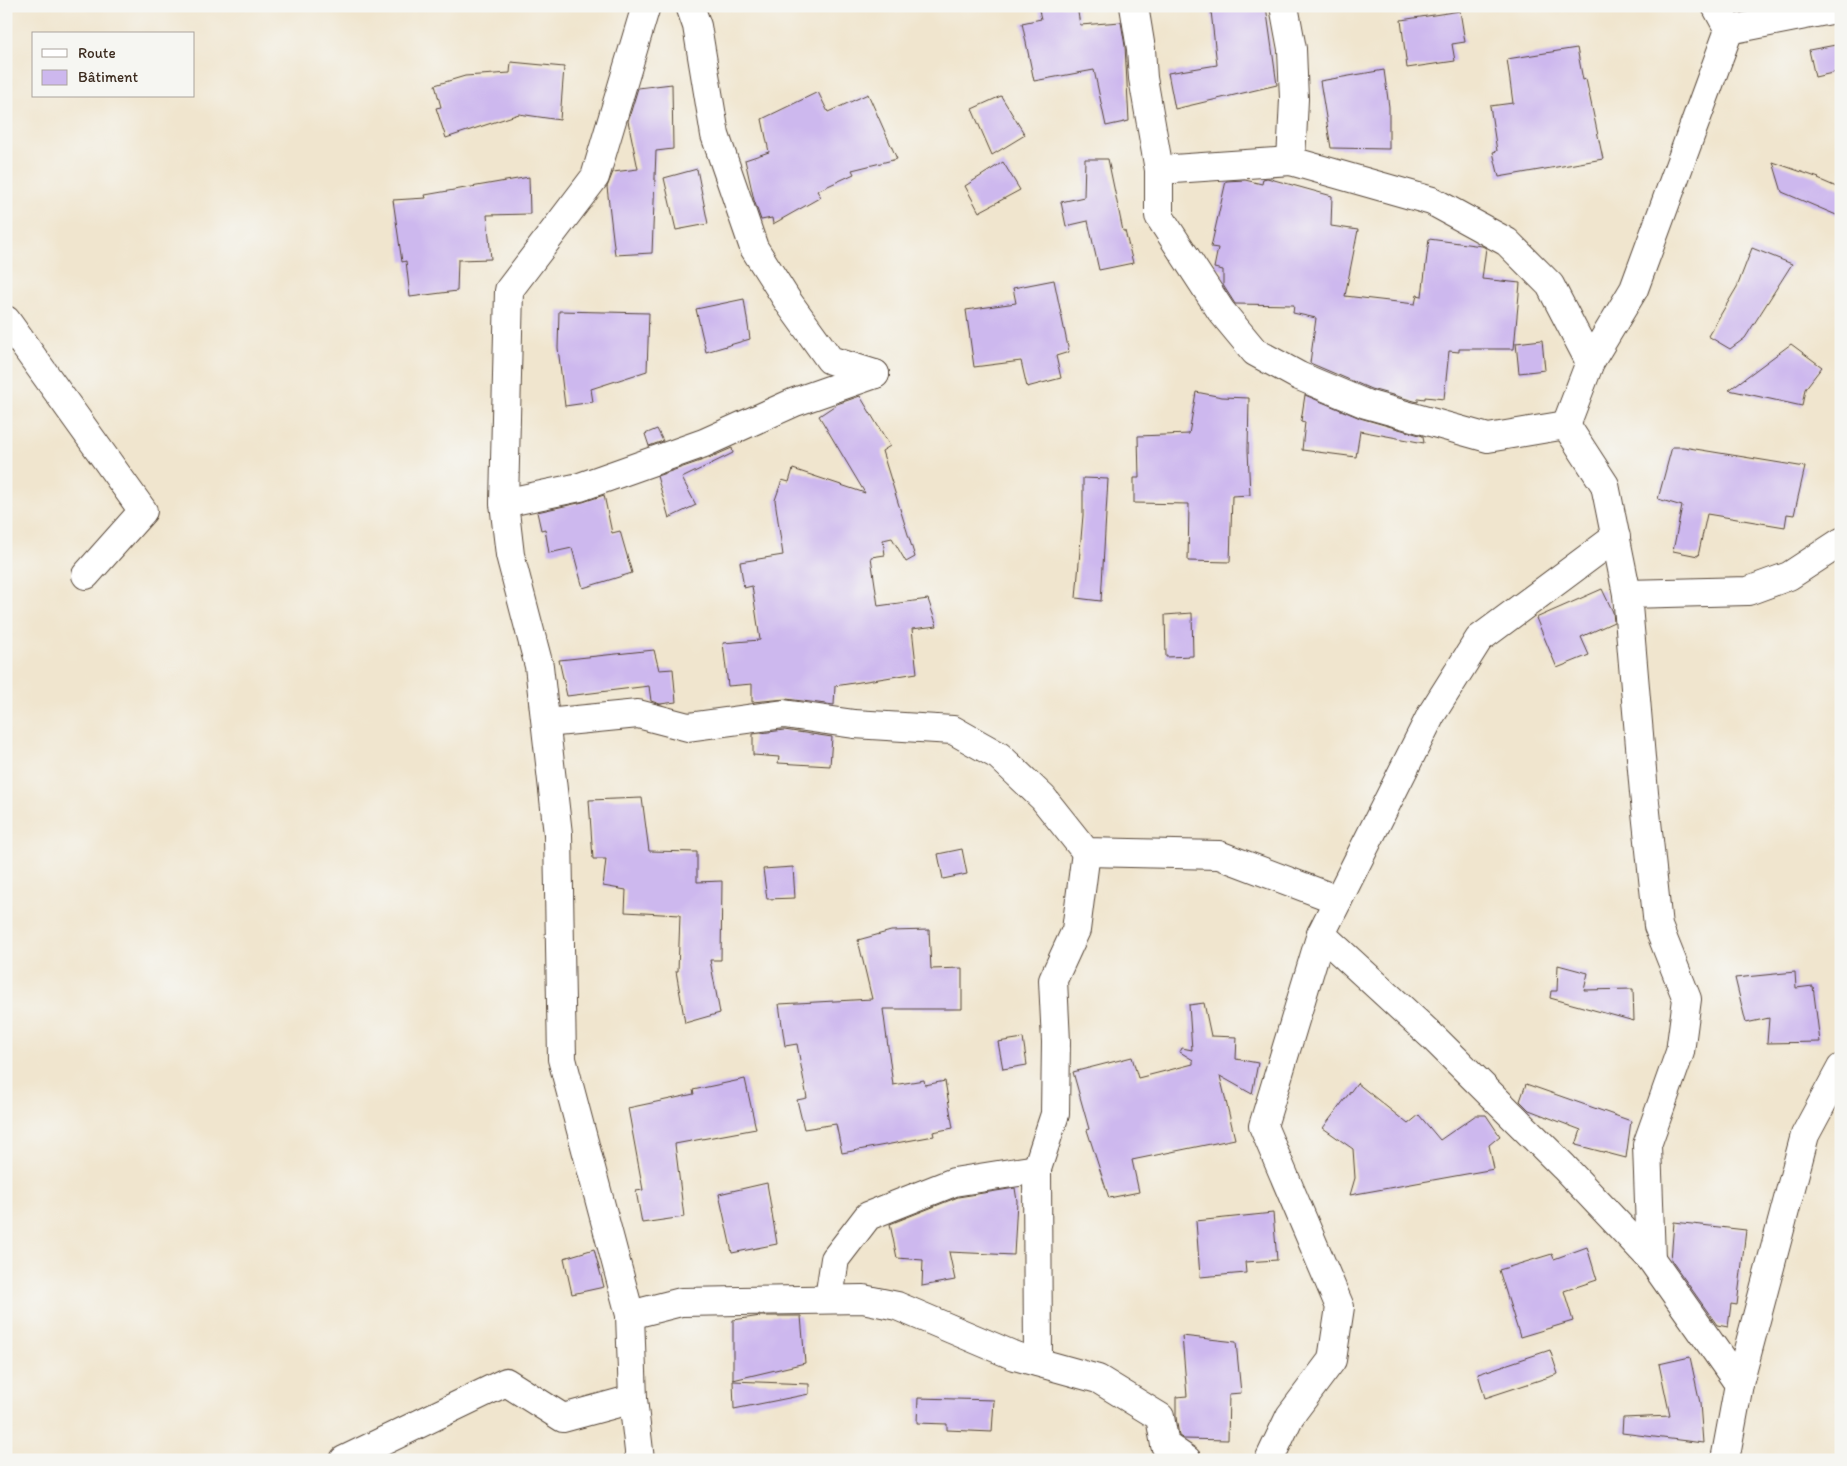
<svg xmlns="http://www.w3.org/2000/svg" width="1847" height="1466" font-family="Itim,sans-serif">
<style>
.building{fill:#cdb8ee}
.lines{fill:none;stroke-linecap:round;stroke-linejoin:round}
.minor-casing{stroke:#564638;stroke-width:30}
.minor{stroke:#fff;stroke-width:28}
</style>
<rect width="100%" height="100%" fill="#f6f6f2"/>
<filter id="ink" filterUnits="userSpaceOnUse"><feTurbulence type="fractalNoise" baseFrequency=".02" numOctaves="2"/><feDisplacementMap in="SourceGraphic" scale="10" xChannelSelector="R" yChannelSelector="G"/><feConvolveMatrix kernelMatrix="1 2 1 2 8 2 1 2 1" color-interpolation-filters="sRGB"/></filter>
<filter id="wash" filterUnits="userSpaceOnUse"><feTurbulence type="fractalNoise" baseFrequency=".0096" numOctaves="4" result="noise"/><feDisplacementMap in="SourceGraphic" scale="20" xChannelSelector="R" yChannelSelector="G"/><feGaussianBlur stdDeviation="1.12" result="paint"/><feColorMatrix in="noise" values="0 0 0 0 0 0 0 0 0 0 0 0 0 0 0 0 0 1.4 0 .05"/><feComposite in="paint" operator="in"/></filter>
<g filter="url(#wash)">
<rect width="100%" height="100%" fill="#f0e5ce"/>
<g id="blocks">
<!-- building -->
<g class="building">
<path d="M1038,6H1077L1080,25L1121,22L1125,46L1129,121L1106,126L1094,70L1034,81L1022,23L1041,19Z"/>
<path d="M1253,6H1266L1277,85L1175,109L1168,73L1217,65L1211,11Z"/>
<path d="M1460,11L1465,42L1452,44L1455,61L1407,68L1401,20Z"/>
<path d="M1841,44V71L1815,77L1809,50Z"/>
<path d="M1577,48L1583,80L1586,79L1603,159L1499,177L1493,152L1497,151L1490,106L1513,103L1507,59Z"/>
<path d="M511,62L564,67L560,120L519,114L446,138L436,108L441,107L435,85L465,76L510,73Z"/>
<path d="M1384,70L1389,107V149L1331,148L1320,81Z"/>
<path d="M672,84L673,149L656,151L652,253L615,255L607,187L613,172L638,169L628,121L638,88Z"/>
<path d="M818,92L828,112L868,94L897,159L852,170L854,174L817,191L821,197L773,224L772,218L761,220L754,200L745,160L769,152L762,119Z"/>
<path d="M1001,96L1025,135L992,155L972,109Z"/>
<path d="M1085,159H1108L1123,231H1125L1133,263L1099,270L1088,221L1066,226L1061,202L1084,197Z"/>
<path d="M1003,162L1020,190L979,212L965,186Z"/>
<path d="M1773,162L1819,178L1818,179L1841,189V217L1782,192Z"/>
<path d="M697,169L708,224L676,230L664,178Z"/>
<path d="M529,177L530,214L487,215L491,259L458,260L457,291L410,297L406,261L402,262L393,200L426,198L425,195Z"/>
<path d="M1267,178L1332,196L1331,226L1358,230L1345,296L1415,304L1417,295L1422,296L1429,239L1482,246L1486,248L1482,279L1520,283L1514,349H1459V352L1449,351L1444,399L1425,397V399L1418,398V402L1371,389L1310,363L1316,318L1293,313L1294,305L1235,304L1223,285V270L1214,268L1218,248L1211,247L1226,181L1245,180L1262,184L1263,179Z"/>
<path d="M1752,248L1792,264L1745,338L1730,349L1708,336L1737,287Z"/>
<path d="M1054,280L1069,352L1056,356L1061,378L1027,387L1021,361L974,367L966,310L1016,303L1013,288Z"/>
<path d="M744,299L750,339L706,352L696,309Z"/>
<path d="M559,311L649,313L647,371L591,389L593,402L565,406L558,348Z"/>
<path d="M1542,340L1545,370L1519,373L1516,343Z"/>
<path d="M1791,344L1822,367L1805,389L1802,406L1729,390Z"/>
<path d="M1196,392L1222,397L1249,398L1248,450L1250,495L1232,496L1230,562L1188,561L1189,504L1134,503V478H1139L1138,436L1189,434Z"/>
<path d="M1305,395L1360,418L1423,436L1424,443L1360,431L1356,457L1302,450L1305,422L1301,421Z"/>
<path d="M860,396L890,446L882,451L915,557L906,562L892,538L883,540L885,555L871,557L878,606L928,599L937,626L912,629L917,673L835,686L834,705L786,699L752,702V684L728,686L723,643L760,640L752,586L744,588L740,562L783,555L775,500L782,480L789,482L793,469L865,493L819,416L837,404Z"/>
<path d="M657,429L663,441L649,446L645,434Z"/>
<path d="M1672,447H1683L1805,467L1794,515L1787,514L1785,527L1707,514L1698,556L1673,551L1682,506L1658,499Z"/>
<path d="M732,448L733,453L682,478L696,505L669,518L657,476L709,458Z"/>
<path d="M1083,478L1108,479L1101,601L1076,598L1083,515Z"/>
<path d="M604,495L612,533L620,531L632,573L583,588L572,548L549,553L545,529L541,530L537,512L583,502Z"/>
<path d="M1602,589L1613,612L1614,622L1581,637L1589,655L1557,668L1536,618Z"/>
<path d="M1192,613L1193,656L1166,657L1165,615Z"/>
<path d="M654,650L659,670L673,669L676,702L660,704L651,701L649,686L567,696L559,660Z"/>
<path d="M784,730L832,737L830,766L778,763L779,757L753,755V734Z"/>
<path d="M642,798L649,851L697,852V882L722,881L721,960H710L720,1013L685,1023L676,971H678L680,915L625,912L626,890L603,886L606,859H593L589,800Z"/>
<path d="M962,849L967,874L943,879L938,854Z"/>
<path d="M793,867L795,898L767,899L763,869Z"/>
<path d="M929,930L931,969L962,968V1009H883L893,1085L924,1080L925,1085L945,1081L953,1128L933,1132L934,1136L842,1153L836,1124L804,1129L797,1100L807,1098L797,1044L785,1046L779,1004L872,999L858,940L891,931Z"/>
<path d="M1558,965L1588,973L1584,990L1633,989L1634,1021L1550,998L1551,991H1557Z"/>
<path d="M1795,972L1796,988L1813,986L1820,1042L1767,1043L1769,1018L1746,1023L1735,978Z"/>
<path d="M1204,1003L1211,1036L1237,1037L1236,1059L1258,1063L1252,1094L1220,1076L1235,1139L1132,1160L1139,1192L1109,1198L1087,1130L1089,1129L1073,1072L1132,1057L1138,1078L1193,1064V1060L1180,1052L1182,1048L1192,1050L1189,1005Z"/>
<path d="M1023,1038L1027,1065L1003,1069L998,1042Z"/>
<path d="M745,1079L756,1129L675,1144L684,1217L642,1223L636,1191L643,1190L628,1108L694,1094L693,1090Z"/>
<path d="M1357,1083L1408,1124L1419,1115L1440,1140L1476,1115H1486L1500,1136L1489,1145L1494,1169L1350,1195L1355,1178L1353,1149L1323,1128Z"/>
<path d="M1526,1084L1631,1121L1626,1158L1576,1145L1581,1130L1529,1110L1520,1101Z"/>
<path d="M767,1183L777,1244L732,1253L719,1194Z"/>
<path d="M1015,1188L1017,1201L1014,1255L949,1252L955,1280L922,1286L923,1260L897,1258L890,1224L958,1197Z"/>
<path d="M1273,1213L1277,1260L1245,1262L1246,1273L1200,1277L1196,1221Z"/>
<path d="M1674,1222L1746,1230L1737,1305L1731,1304L1728,1327L1717,1325L1671,1260Z"/>
<path d="M1587,1247L1597,1280L1564,1291L1573,1321L1520,1337L1499,1270L1552,1254L1554,1259Z"/>
<path d="M594,1249L604,1287L572,1294L564,1258Z"/>
<path d="M761,1316H801L805,1363L733,1380V1320Z"/>
<path d="M1182,1336L1236,1342L1241,1393L1229,1394L1228,1440L1184,1439L1179,1436L1176,1417V1397L1187,1396Z"/>
<path d="M1550,1350L1558,1374L1485,1398L1478,1374Z"/>
<path d="M1690,1357L1700,1403L1703,1443L1622,1433L1623,1418L1670,1416L1659,1364Z"/>
<path d="M733,1381L809,1384V1394L734,1409Z"/>
<path d="M918,1398L994,1400L992,1432L947,1430V1424L917,1423Z"/>
</g>
</g>
</g>
<g filter="url(#ink)">
<use href="#blocks" fill-opacity="0" stroke="#564638" stroke-width="1"/>
<g class="lines">
<defs>
<g id="minor">
<path d="M690,6L697,26L715,135L754,248L789,303L830,360L875,374"/>
<path d="M1134,6L1141,49L1143,78L1159,170V216L1221,311L1255,352L1299,376L1366,404L1488,438L1566,425"/>
<path d="M1284,6L1292,49L1294,99L1291,161L1432,201L1507,242L1550,285L1590,362"/>
<path d="M1716,6L1729,30"/>
<path d="M1159,170L1291,161"/>
<path d="M6,320L143,511L86,575"/>
<path d="M1566,425L1605,485L1627,594L1644,793L1658,926L1687,999L1680,1052L1647,1145L1651,1259"/>
<path d="M1566,425L1590,362L1634,289L1729,30L1841,8"/>
<path d="M504,503L580,487L704,443L795,402L875,374"/>
<path d="M1616,537L1479,639L1431,715L1321,934L1435,1039L1564,1167L1651,1259L1739,1384"/>
<path d="M1627,594L1748,591L1789,576L1841,542"/>
<path d="M546,723L638,714L688,727L784,714L854,724L953,730L999,756L1043,798L1086,852L1219,855L1338,900"/>
<path d="M829,1298L835,1259L868,1216L954,1182L1037,1169"/>
<path d="M630,1315L681,1302L863,1299L897,1306L1015,1356L1098,1379L1160,1417L1165,1445L1187,1460"/>
<path d="M1038,1362L1037,1169L1055,1114L1056,1042L1053,980L1076,930L1086,852"/>
<path d="M344,1460L506,1382L563,1418L633,1399"/>
<path d="M640,1460L633,1399L630,1315L562,1059L558,834L539,666L510,555L504,503L509,290L595,177L646,6"/>
<path d="M1269,1460L1290,1416L1332,1360L1340,1307L1263,1126L1321,934"/>
<path d="M1725,1460L1739,1384L1805,1135L1841,1068"/>
</g>
</defs>
<!-- minor casing -->
<use href="#minor" class="minor-casing"/>
<!-- minor -->
<use href="#minor" class="minor"/>
</g>
</g>
<!-- margin -->
<rect width="1847" height="1466" fill="none" stroke="#f6f6f2" stroke-width="25"/>
<!-- legend -->
<rect x="32" y="32" width="162" height="65" fill="#f6f6f2" stroke="#aba49d"/>
<rect x="42" y="49" width="25" height="8" fill="#ffffff" stroke="#aba49d"/>
<text x="78" y="58" font-size="15" fill="#3b2a1e">Route</text>
<rect x="42" y="70" width="25" height="15" fill="#cdb8ee" stroke="#aba49d"/>
<text x="78" y="82" font-size="15" fill="#3b2a1e">Bâtiment</text>
</svg>
